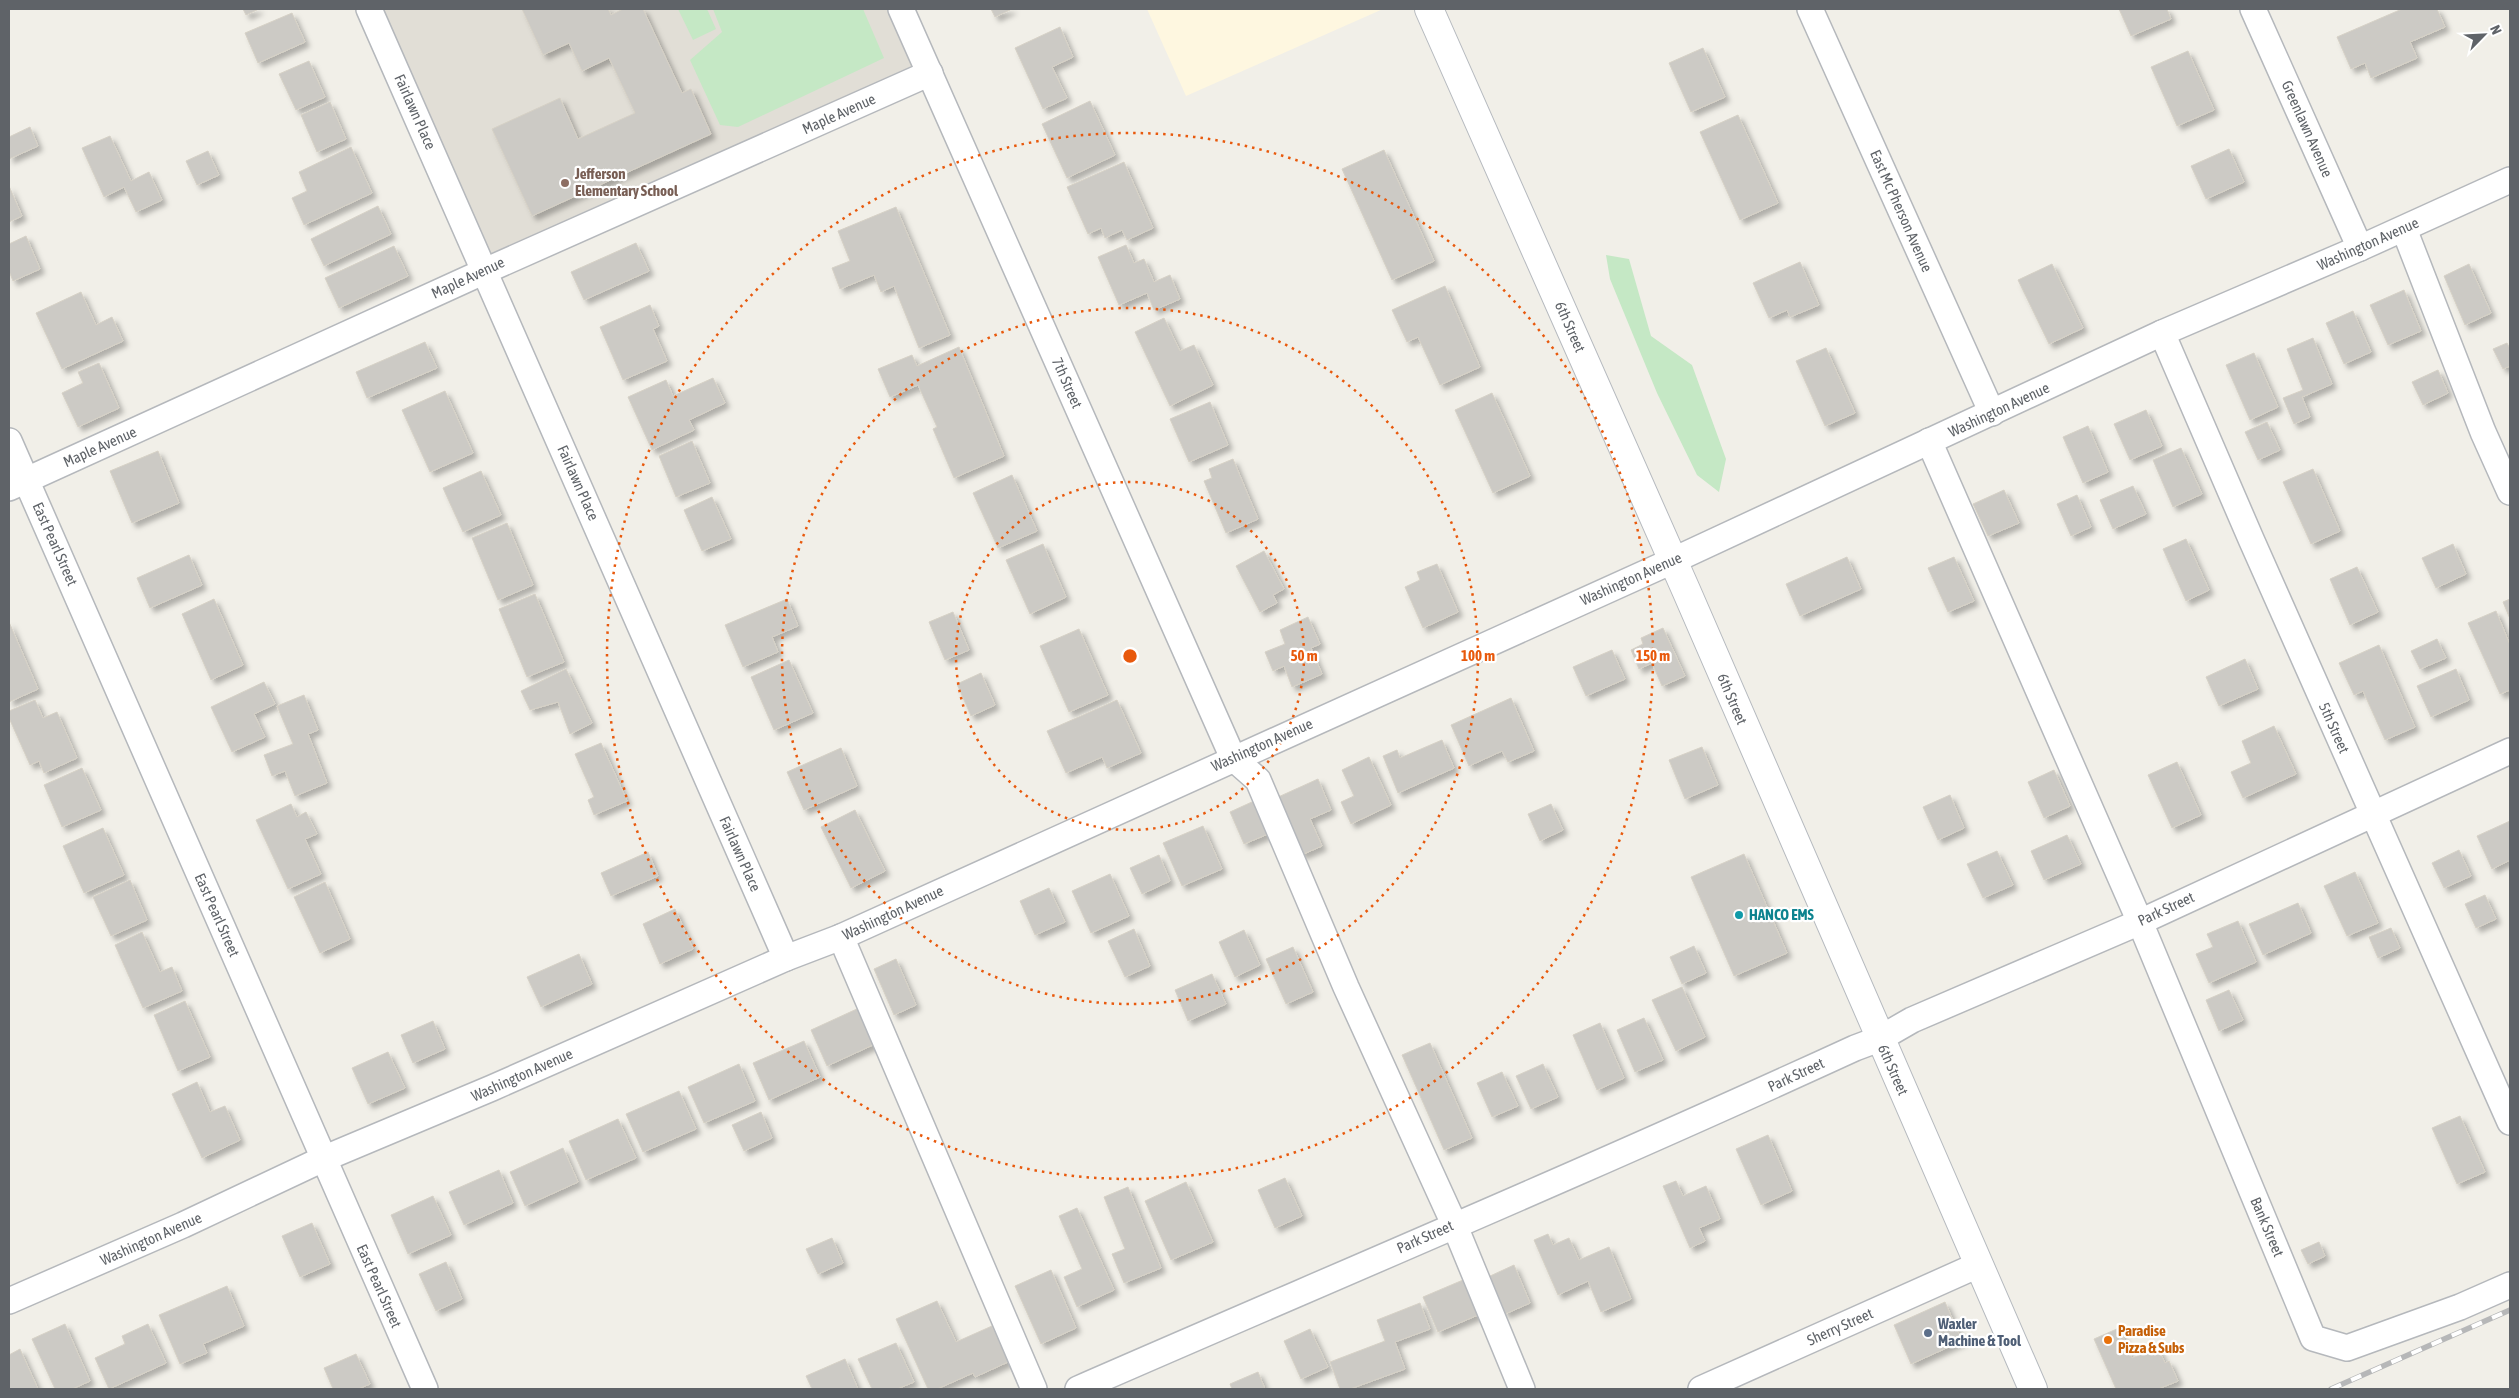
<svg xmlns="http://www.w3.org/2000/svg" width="2519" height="1398" font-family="'Asap Condensed',sans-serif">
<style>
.commercial{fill:#fef7e0}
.education{fill:#e1ded6}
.green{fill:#c5e8c5}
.building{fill:#cccac5;stroke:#d6d1c6;filter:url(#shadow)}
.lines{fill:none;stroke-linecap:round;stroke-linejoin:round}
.street-casing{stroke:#b5b8bc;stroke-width:28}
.secondary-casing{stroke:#b6babf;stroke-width:30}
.street{stroke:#fff;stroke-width:25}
.secondary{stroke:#fff;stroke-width:28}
.rail-casing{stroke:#b6b7b8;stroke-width:5.5}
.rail{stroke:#fff;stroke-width:4;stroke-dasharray:11;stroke-linecap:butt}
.ring{fill:none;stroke:#e8590c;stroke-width:2.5;stroke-dasharray:2.5 5}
.education-dot{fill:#8d6e63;stroke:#fff;stroke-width:2}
.culture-dot{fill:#0f9aa8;stroke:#fff;stroke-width:2}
.service-dot{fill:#5c6f8a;stroke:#fff;stroke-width:2}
.food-dot{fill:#e8710a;stroke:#fff;stroke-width:2}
.labels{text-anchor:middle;stroke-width:4.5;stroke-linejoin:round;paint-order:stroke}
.street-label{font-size:15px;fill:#5f6368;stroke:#fff}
.education-label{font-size:15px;font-weight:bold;fill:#785e54;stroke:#fff;text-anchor:start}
.culture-label{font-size:15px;font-weight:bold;fill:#0d838f;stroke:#fff;text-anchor:start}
.service-label{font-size:15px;font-weight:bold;fill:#4e5e75;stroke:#fff;text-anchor:start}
.food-label{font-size:15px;font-weight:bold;fill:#c56008;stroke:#fff;text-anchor:start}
.centre{fill:#e8590c;stroke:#fff;stroke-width:2.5}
.ring-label{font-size:15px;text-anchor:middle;font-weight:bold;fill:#e8590c;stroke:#fff;stroke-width:4.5;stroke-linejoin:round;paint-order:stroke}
</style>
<defs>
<filter id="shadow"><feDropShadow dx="4.5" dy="4.5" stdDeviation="2.5" flood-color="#0004"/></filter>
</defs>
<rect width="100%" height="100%" fill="#f1efe8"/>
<!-- commercial -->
<path class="commercial" d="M1147,9H1383L1186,96Z"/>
<!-- education -->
<path class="education" d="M369,9H901L930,73L485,271Z"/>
<!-- green -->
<g class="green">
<path d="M678,9H707L716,29L693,40Z"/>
<path d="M713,9H863L884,58L738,127L720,125L690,60L722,32Z"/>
<path d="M1606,255L1629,259L1651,336L1692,365L1726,459L1719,492L1697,475L1657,393L1610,279Z"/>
</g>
<!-- building -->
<g class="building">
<path d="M243,9H259L246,15Z"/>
<path d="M522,9H608L611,15L623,9H643L682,93L691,89L711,134L532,216L492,129L560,98L578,139L635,113L609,58L582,71L569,43L543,55Z"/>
<path d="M991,9H1012L995,17Z"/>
<path d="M2119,9H2167L2171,19L2131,36Z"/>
<path d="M2402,9H2437L2445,27L2410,42L2417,58L2371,78L2365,63L2351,69L2337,37Z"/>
<path d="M292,13L305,42L258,63L245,33Z"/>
<path d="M1060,27L1073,57L1052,67L1067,98L1043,109L1015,48Z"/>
<path d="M1703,48L1725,97L1691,112L1669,63Z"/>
<path d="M2188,51L2214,110L2177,126L2151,67Z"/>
<path d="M309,61L325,97L296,110L279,74Z"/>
<path d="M1090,101L1115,155L1067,178L1042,124Z"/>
<path d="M330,102L346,139L317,152L301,115Z"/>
<path d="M1738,115L1778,203L1740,220L1700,132Z"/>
<path d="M30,127L38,146L9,159V137Z"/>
<path d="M110,136L131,181L149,172L162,200L136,212L124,187L104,197L82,148Z"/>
<path d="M351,147L372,193L304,225L292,198L307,191L299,172Z"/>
<path d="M2229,149L2244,182L2206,199L2191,166Z"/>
<path d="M1384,150L1434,261L1392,280L1342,169Z"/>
<path d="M208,151L219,175L197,185L186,161Z"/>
<path d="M1124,162L1153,228L1127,240L1122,230L1105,238L1101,228L1088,234L1067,187Z"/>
<path d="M9,186L22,216L9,222Z"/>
<path d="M378,206L391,234L324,266L311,239Z"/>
<path d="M896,207L950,335L919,348L894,286L881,292L874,275L840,289L832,268L850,261L838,231Z"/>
<path d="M26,236L40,269L13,281L9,271V244Z"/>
<path d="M636,243L649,271L584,300L571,272Z"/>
<path d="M1126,245L1134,263L1144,259L1154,282L1170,275L1180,299L1154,310L1147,293L1119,305L1098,257Z"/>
<path d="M394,246L408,276L339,308L325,278Z"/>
<path d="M1800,262L1819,305L1790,317L1787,310L1769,318L1753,283Z"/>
<path d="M2052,264L2083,328L2049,344L2018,280Z"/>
<path d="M2469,264L2491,313L2465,325L2444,276Z"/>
<path d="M1445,286L1480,367L1440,385L1418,337L1407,342L1392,310Z"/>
<path d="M2404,290L2421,331L2388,345L2370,305Z"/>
<path d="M81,292L96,325L112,317L123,341L62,369L36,313Z"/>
<path d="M650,305L659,326L653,329L667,361L623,380L600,327Z"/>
<path d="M2353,311L2371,352L2344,364L2326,323Z"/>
<path d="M1164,318L1180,351L1194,345L1213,385L1170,406L1135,332Z"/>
<path d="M2313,338L2332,384L2302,397L2310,417L2294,424L2283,398L2303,390L2287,349Z"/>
<path d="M425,342L437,368L367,398L356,372Z"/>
<path d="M2507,343L2510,349V366L2503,369L2493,349Z"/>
<path d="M959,347L1004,456L954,478L933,429L937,427L918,385L890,397L878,369L912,355L917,366Z"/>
<path d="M1826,348L1855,413L1825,426L1796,361Z"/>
<path d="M2254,353L2278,407L2250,420L2226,365Z"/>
<path d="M99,363L119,408L78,427L62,393L83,383L78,372Z"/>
<path d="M2438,370L2448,393L2423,405L2412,382Z"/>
<path d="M713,378L725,403L689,420L694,430L652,450L628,397L666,380L673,396Z"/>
<path d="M445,391L473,453L430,472L402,410Z"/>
<path d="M1492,393L1530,476L1493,493L1455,410Z"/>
<path d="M1210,402L1228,445L1189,462L1170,419Z"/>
<path d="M2146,410L2162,446L2130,460L2114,424Z"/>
<path d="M2267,422L2280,450L2258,460L2245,432Z"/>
<path d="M2088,426L2108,472L2083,483L2063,437Z"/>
<path d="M692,441L710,483L676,497L659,456Z"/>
<path d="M2181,448L2202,494L2173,507L2153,460Z"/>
<path d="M158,451L179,503L132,523L110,471Z"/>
<path d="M1233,459L1258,519L1226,533L1204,481L1212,478L1209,469Z"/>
<path d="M2313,469L2340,531L2311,544L2283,482Z"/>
<path d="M481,471L501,515L463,532L443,488Z"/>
<path d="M1012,475L1037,531L998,548L973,493Z"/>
<path d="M2133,486L2146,514L2113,529L2100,500Z"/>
<path d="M2004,490L2019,523L1988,536L1973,504Z"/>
<path d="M2077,495L2091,527L2071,536L2057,504Z"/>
<path d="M712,497L731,539L702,551L684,510Z"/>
<path d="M507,523L533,585L498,600L472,538Z"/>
<path d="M2186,539L2209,590L2186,601L2163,549Z"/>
<path d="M1043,544L1066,597L1030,614L1006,560Z"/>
<path d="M2453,544L2466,574L2436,588L2422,558Z"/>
<path d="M1264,551L1284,589L1273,595L1277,603L1260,612L1236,566Z"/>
<path d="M189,555L202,585L150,608L137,578Z"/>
<path d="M1847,557L1861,589L1800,616L1786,584Z"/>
<path d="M1954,557L1974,601L1948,612L1928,568Z"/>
<path d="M1437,564L1458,612L1423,628L1405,587L1420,580L1417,572Z"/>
<path d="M2357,567L2378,612L2350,625L2330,579Z"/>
<path d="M535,594L564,662L527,677L499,609Z"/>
<path d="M214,599L243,665L211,680L182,614Z"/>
<path d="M787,599L798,626L772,637L778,652L743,667L725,625Z"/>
<path d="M2510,599V619L2503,602Z"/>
<path d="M2496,611L2510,645V690L2500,694L2468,623Z"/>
<path d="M953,612L969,650L945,660L929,622Z"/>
<path d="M1308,617L1320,644L1311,648L1322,674L1292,687L1284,666L1273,671L1265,652L1285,644L1280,630Z"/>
<path d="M9,622L38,689L9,702Z"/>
<path d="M1663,628L1685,676L1662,686L1652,663L1639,669L1631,650L1643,644L1641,638Z"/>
<path d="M1079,629L1108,695L1069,712L1040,646Z"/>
<path d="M2437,639L2446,658L2420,669L2411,651Z"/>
<path d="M2379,645L2415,727L2385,740L2363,691L2354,695L2339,663Z"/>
<path d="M1612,650L1625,679L1586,696L1573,667Z"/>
<path d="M2245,659L2258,689L2219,706L2206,677Z"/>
<path d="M789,660L813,713L774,730L751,677Z"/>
<path d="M566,669L592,723L570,734L558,702L530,710L521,691Z"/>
<path d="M2456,669L2469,700L2431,717L2417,686Z"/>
<path d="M981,673L995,705L971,716L957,684Z"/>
<path d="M264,682L275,704L254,714L265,737L232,752L211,707Z"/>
<path d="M304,695L318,730L308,734L327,783L295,796L285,771L272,776L264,755L293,744L277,706Z"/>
<path d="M1511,698L1534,751L1508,762L1502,751L1469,766L1451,725Z"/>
<path d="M35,700L43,718L57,712L77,758L44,773L39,761L30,765L9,718V711Z"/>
<path d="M1117,700L1141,753L1107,768L1102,757L1066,773L1047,731Z"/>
<path d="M2274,726L2296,774L2243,798L2231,772L2251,763L2242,741Z"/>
<path d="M1442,740L1454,768L1398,793L1383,756L1397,750L1400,758Z"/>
<path d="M601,743L627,801L594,815L588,800L594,797L575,754Z"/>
<path d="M1702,747L1718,785L1685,799L1669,760Z"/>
<path d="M841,748L857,786L804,810L787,772Z"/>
<path d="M1369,757L1391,805L1351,824L1341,802L1354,796L1342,770Z"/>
<path d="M2177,762L2201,815L2172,828L2148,775Z"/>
<path d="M82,768L101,810L62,827L44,785Z"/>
<path d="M2054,770L2070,806L2044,818L2028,782Z"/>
<path d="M1318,779L1331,810L1310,819L1322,846L1301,855L1276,798Z"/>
<path d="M1950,795L1964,828L1938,840L1923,807Z"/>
<path d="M1254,801L1268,834L1244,844L1230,812Z"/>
<path d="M291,804L297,817L306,812L317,834L305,839L321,874L288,889L256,820Z"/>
<path d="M1551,804L1563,830L1540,841L1528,814Z"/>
<path d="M855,810L885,871L851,888L821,827Z"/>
<path d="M2510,821V860L2492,869L2477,836Z"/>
<path d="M1203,826L1222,869L1182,886L1163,843Z"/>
<path d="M103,828L124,875L84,893L63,846Z"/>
<path d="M2067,835L2081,864L2044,880L2031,851Z"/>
<path d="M2459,850L2471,876L2444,888L2432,863Z"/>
<path d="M1997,851L2013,885L1983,898L1967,864Z"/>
<path d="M648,852L658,876L611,896L601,873Z"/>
<path d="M1744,854L1787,953L1734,976L1691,877Z"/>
<path d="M1159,855L1170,881L1142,894L1130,868Z"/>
<path d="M2355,872L2378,923L2347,936L2324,886Z"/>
<path d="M1110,874L1129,916L1091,933L1072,891Z"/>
<path d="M130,880L147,920L111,936L93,897Z"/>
<path d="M325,882L350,939L320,953L294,897Z"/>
<path d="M1049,888L1065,922L1035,935L1020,901Z"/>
<path d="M2485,895L2496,919L2476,928L2465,904Z"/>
<path d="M2298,903L2311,933L2263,955L2249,924Z"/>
<path d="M675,909L693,949L660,964L643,924Z"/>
<path d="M2238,921L2256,962L2209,983L2196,954L2213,947L2207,934Z"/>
<path d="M2391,928L2400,948L2378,958L2369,937Z"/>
<path d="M1134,929L1150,966L1125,977L1108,941Z"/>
<path d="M1244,930L1260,965L1235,977L1219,942Z"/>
<path d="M142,932L160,972L172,967L182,991L143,1008L115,945Z"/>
<path d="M1694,946L1706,973L1682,984L1670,957Z"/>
<path d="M1293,947L1313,992L1286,1004L1266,959Z"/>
<path d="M579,954L592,984L541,1007L527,977Z"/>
<path d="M896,959L916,1005L894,1015L874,969Z"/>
<path d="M1212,974L1226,1004L1188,1021L1175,990Z"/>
<path d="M1682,987L1705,1037L1676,1051L1652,1000Z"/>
<path d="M2229,990L2243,1020L2219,1031L2206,1000Z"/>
<path d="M185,1001L210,1057L178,1071L154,1015Z"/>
<path d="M859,1008L875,1044L827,1066L811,1030Z"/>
<path d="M1644,1018L1663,1060L1635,1072L1617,1030Z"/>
<path d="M433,1021L445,1049L413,1063L401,1035Z"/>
<path d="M1600,1023L1624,1078L1597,1090L1573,1035Z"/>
<path d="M804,1041L820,1077L769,1100L753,1063Z"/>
<path d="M1430,1043L1472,1138L1444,1150L1402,1055Z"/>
<path d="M388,1052L405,1088L368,1104L352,1068Z"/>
<path d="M739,1064L755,1101L704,1123L688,1087Z"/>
<path d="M1543,1064L1558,1097L1531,1109L1516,1076Z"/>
<path d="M1502,1072L1518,1106L1492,1117L1477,1083Z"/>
<path d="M197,1082L210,1112L225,1106L240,1140L202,1158L172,1094Z"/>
<path d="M679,1091L696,1129L643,1152L626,1114Z"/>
<path d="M761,1112L772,1138L744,1151L732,1125Z"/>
<path d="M2460,1116L2485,1172L2457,1184L2432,1128Z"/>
<path d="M618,1119L636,1158L586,1180L569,1141Z"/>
<path d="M1768,1135L1792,1191L1761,1205L1736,1149Z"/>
<path d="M563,1148L578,1182L525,1206L510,1172Z"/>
<path d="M499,1170L513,1203L464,1225L449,1192Z"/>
<path d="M1285,1178L1302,1216L1275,1228L1258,1190Z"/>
<path d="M1676,1181L1683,1196L1706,1186L1720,1219L1699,1228L1705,1241L1690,1248L1663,1186Z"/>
<path d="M1186,1182L1213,1242L1171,1260L1145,1201Z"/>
<path d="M1128,1187L1161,1268L1124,1283L1112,1254L1125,1249L1104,1197Z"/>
<path d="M433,1196L451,1235L408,1254L391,1215Z"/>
<path d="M1077,1208L1114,1290L1077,1307L1064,1277L1082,1269L1059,1216Z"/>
<path d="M312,1223L330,1264L300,1277L282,1236Z"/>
<path d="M1548,1234L1553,1245L1569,1238L1579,1260L1609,1247L1631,1299L1601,1312L1588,1281L1558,1295L1534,1240Z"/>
<path d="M832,1238L843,1263L818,1274L806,1249Z"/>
<path d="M2319,1242L2325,1256L2308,1264L2301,1250Z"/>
<path d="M446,1262L462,1299L436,1311L419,1274Z"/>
<path d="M1514,1265L1530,1303L1505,1314L1488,1277Z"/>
<path d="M1051,1270L1076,1328L1041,1344L1015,1286Z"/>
<path d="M1463,1280L1478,1315L1438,1332L1423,1297Z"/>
<path d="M227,1286L244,1326L203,1344L207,1353L180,1364L159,1315Z"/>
<path d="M937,1301L956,1342L992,1326L1008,1362L975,1377L973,1373L937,1389H928L896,1319Z"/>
<path d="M1945,1302L1962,1341L1911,1364L1894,1325Z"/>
<path d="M1420,1303L1430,1329L1395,1342L1405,1369L1350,1389H1340L1330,1362L1385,1341L1377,1320Z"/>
<path d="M65,1324L90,1381L72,1389H55L32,1339Z"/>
<path d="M148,1324L166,1363L109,1389L95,1358L125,1344L122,1336Z"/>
<path d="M2119,1328L2132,1358L2158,1348L2165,1363L2169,1361L2178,1381L2158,1389H2116L2094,1339Z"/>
<path d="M1310,1329L1328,1367L1301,1379L1284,1341Z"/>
<path d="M896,1343L914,1382L897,1389H872L858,1359Z"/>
<path d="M20,1349L38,1389H9V1355Z"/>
<path d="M356,1354L370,1384L358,1389H333L324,1368Z"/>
<path d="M845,1359L858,1389H812L806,1376Z"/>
<path d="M1258,1372L1265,1389H1232L1230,1384Z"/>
</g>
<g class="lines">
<defs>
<g id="street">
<path d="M369,9L786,958"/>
<path d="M901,9L1233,758L1258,780L1346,987L1454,1224L1522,1389"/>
<path d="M1810,9L1992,413"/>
<path d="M2253,9L2360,248"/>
<path d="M2404,229L2483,432L2510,492"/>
<path d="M2162,333L2251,539L2510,1122"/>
<path d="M9,441L425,1389"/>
<path d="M1929,441L2140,922L2313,1338L2347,1348L2460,1307L2510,1285"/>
<path d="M9,488L485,271L930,73"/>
<path d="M841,937L1034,1389"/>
<path d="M9,1301L183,1225L323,1159L492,1088L786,958L841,937L1672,561L2162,333L2360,248L2510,180"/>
<path d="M1078,1389C1337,1276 1598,1166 1855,1048L1879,1039L1912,1020L2140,922L2510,751"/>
<path d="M1701,1389L1978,1265"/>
</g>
<path id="secondary" d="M1429,9L1686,590L2033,1389"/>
</defs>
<!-- street casing -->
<use href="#street" class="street-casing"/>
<!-- secondary casing -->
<use href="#secondary" class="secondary-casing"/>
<!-- street -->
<use href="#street" class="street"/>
<!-- secondary -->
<use href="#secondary" class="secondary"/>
<defs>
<path id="rail" d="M2331,1389L2510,1310"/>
</defs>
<!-- rail casing -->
<use href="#rail" class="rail-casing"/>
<!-- rail -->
<use href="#rail" class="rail"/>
</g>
<!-- distance rings -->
<g class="ring">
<circle cx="1130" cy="656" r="174"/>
<circle cx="1130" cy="656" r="348"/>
<circle cx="1130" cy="656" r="523"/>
</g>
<!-- markers -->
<circle class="education-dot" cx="565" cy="183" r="5"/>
<circle class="culture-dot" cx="1739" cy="915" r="5"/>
<circle class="service-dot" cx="1928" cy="1333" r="5"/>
<circle class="food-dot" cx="2108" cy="1340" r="5"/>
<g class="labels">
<!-- street labels -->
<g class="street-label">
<text transform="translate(415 112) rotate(66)" y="5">Fairlawn Place</text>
<text transform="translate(839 114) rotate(-24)" y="5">Maple Avenue</text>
<text transform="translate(2307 129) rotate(66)" y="5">Greenlawn Avenue</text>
<text transform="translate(1901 211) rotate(66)" y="5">East Mc Pherson Avenue</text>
<text transform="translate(2368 244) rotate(-24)" y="5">Washington Avenue</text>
<text transform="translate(468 278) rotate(-25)" y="5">Maple Avenue</text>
<text transform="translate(1570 327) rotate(66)" y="5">6th Street</text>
<text transform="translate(1067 383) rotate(66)" y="5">7th Street</text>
<text transform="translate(1999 410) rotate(-25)" y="5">Washington Avenue</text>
<text transform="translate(100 447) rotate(-24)" y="5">Maple Avenue</text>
<text transform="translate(578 483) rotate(66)" y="5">Fairlawn Place</text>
<text transform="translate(55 544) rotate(66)" y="5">East Pearl Street</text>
<text transform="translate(1631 579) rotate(-24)" y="5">Washington Avenue</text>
<text transform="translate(1732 699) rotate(67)" y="5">6th Street</text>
<text transform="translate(2334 728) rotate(66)" y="5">5th Street</text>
<text transform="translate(1262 745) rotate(-24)" y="5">Washington Avenue</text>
<text transform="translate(740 854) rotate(66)" y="5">Fairlawn Place</text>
<text transform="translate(2166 909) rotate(-25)" y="5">Park Street</text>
<text transform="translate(893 913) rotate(-25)" y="5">Washington Avenue</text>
<text transform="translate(217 915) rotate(66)" y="5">East Pearl Street</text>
<text transform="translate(1893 1070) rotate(66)" y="5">6th Street</text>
<text transform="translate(522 1075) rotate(-24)" y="5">Washington Avenue</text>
<text transform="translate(1796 1075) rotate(-25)" y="5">Park Street</text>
<text transform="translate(2267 1227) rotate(67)" y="5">Bank Street</text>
<text transform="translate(1425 1237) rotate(-24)" y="5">Park Street</text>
<text transform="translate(151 1239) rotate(-24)" y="5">Washington Avenue</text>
<text transform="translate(379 1286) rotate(66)" y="5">East Pearl Street</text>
<text transform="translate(1840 1327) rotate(-24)" y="5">Sherry Street</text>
</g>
<!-- education labels -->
<g class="education-label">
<text x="575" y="179">Jefferson<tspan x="575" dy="17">Elementary School</tspan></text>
</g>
<!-- culture labels -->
<g class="culture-label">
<text x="1749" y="920">HANCO EMS</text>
</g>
<!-- service labels -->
<g class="service-label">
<text x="1938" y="1329">Waxler<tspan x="1938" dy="17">Machine &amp; Tool</tspan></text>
</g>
<!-- food labels -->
<g class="food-label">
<text x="2118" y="1336">Paradise<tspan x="2118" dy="17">Pizza &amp; Subs</tspan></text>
</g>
</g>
<circle cx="1130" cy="656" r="8" class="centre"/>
<g class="ring-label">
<text x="1304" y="661">50 m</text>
<text x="1478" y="661">100 m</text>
<text x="1653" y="661">150 m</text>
</g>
<!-- border -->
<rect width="2519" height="1398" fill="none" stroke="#5f6368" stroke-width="20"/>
<!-- north arrow -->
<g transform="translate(2484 35) rotate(66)" stroke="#ffffff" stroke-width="4" paint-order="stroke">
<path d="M0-4L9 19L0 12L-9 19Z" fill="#5f6368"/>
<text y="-8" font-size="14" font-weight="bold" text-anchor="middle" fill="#5f6368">N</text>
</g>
</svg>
